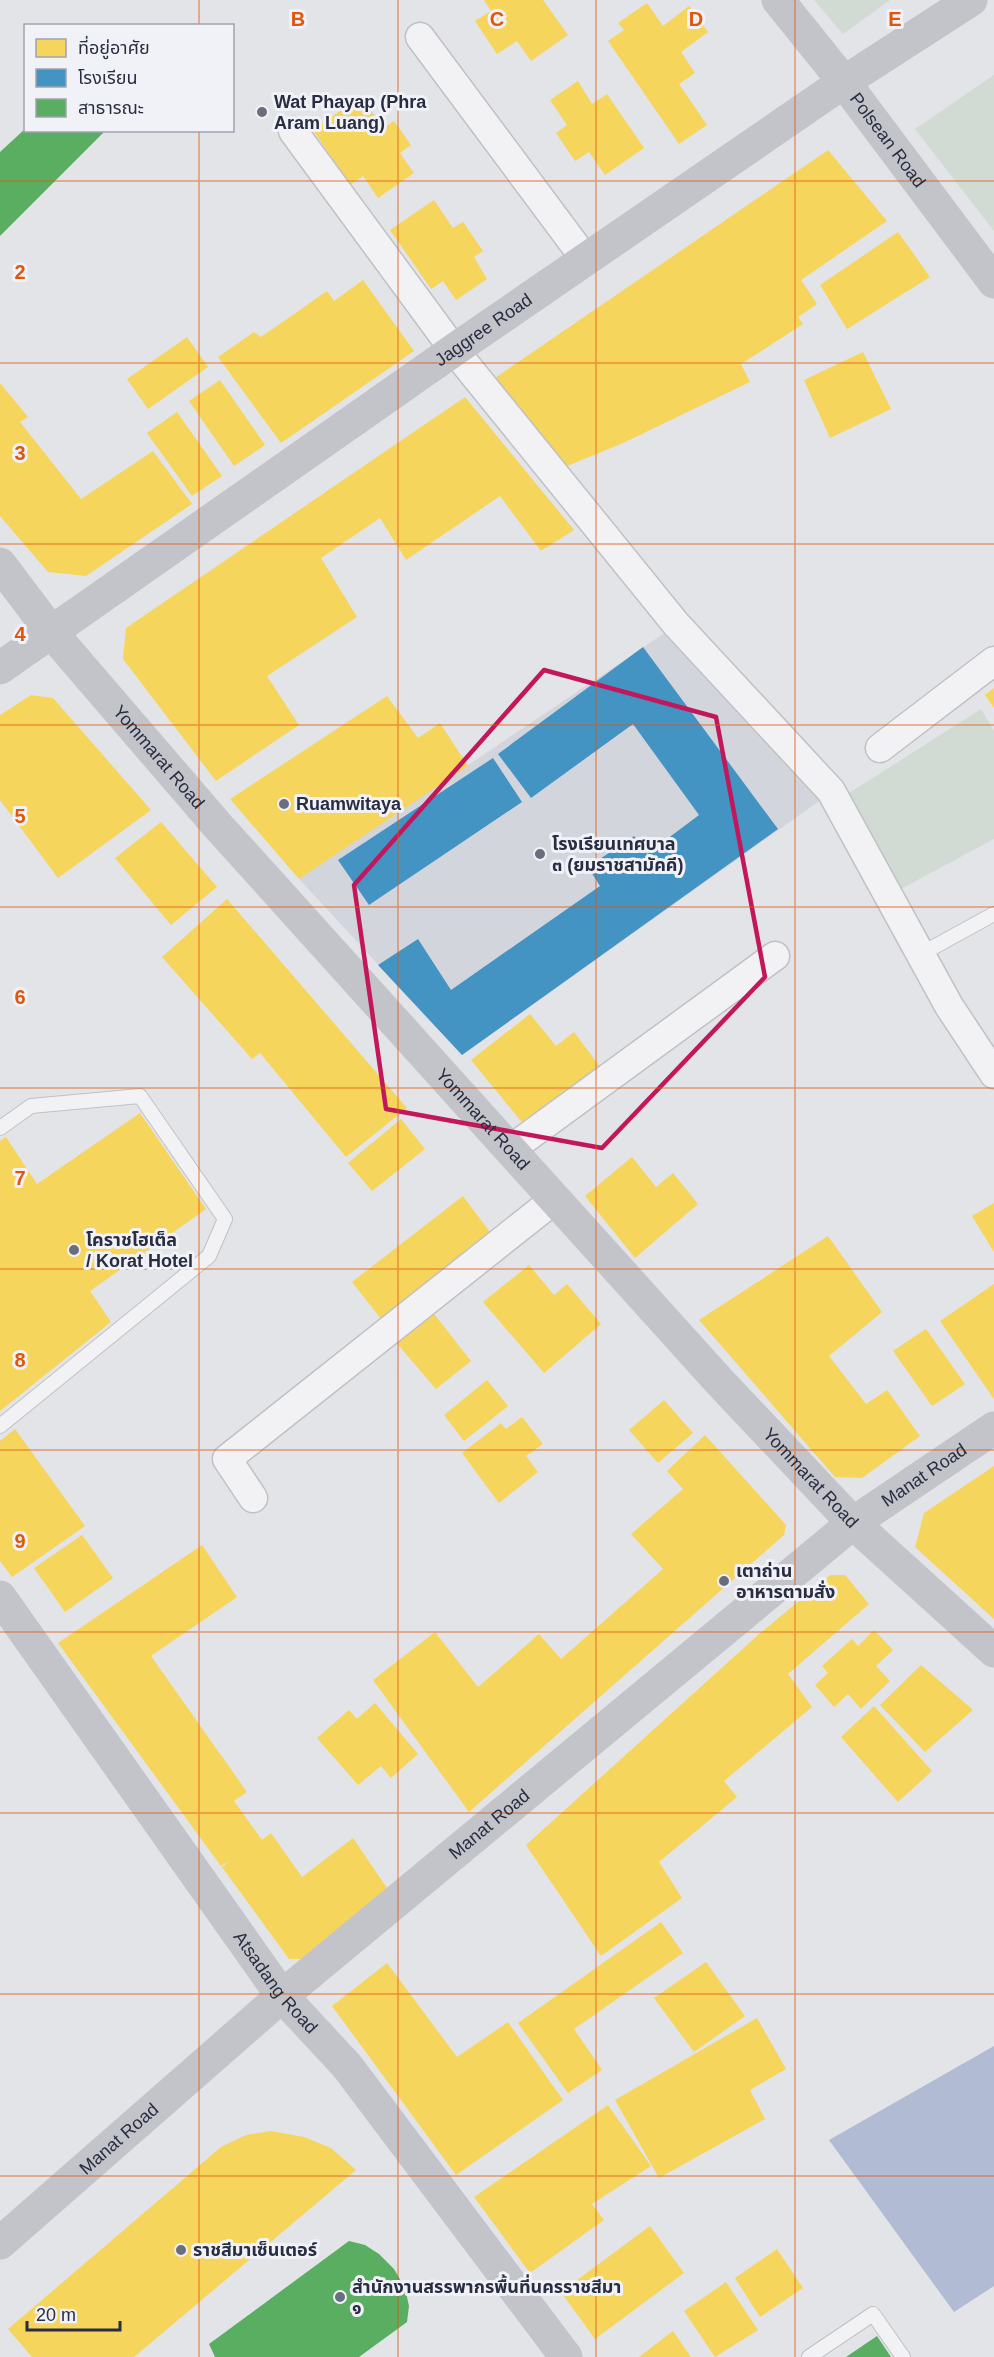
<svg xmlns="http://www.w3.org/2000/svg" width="994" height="2357" font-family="Arial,'Noto Sans Thai',sans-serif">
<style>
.built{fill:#d3d5dd}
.green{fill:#d1dbd3}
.water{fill:#b1bbd3}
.homes{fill:#f6d55c}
.schools{fill:#4393c3}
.public{fill:#5aae61}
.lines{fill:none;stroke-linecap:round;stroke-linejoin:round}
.lane-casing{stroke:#c0c1c5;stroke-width:16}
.street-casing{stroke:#c0c1c5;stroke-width:31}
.lane{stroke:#f2f2f5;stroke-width:14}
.street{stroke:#f2f2f5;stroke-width:28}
.secondary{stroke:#c3c4ca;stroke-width:33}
.marked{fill:none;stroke:#c2185b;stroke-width:4.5;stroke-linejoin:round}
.grid{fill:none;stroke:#de570f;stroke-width:1.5;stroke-opacity:0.55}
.poi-dot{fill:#6a6d7b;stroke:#f0f2f7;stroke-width:2}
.labels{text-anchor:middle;stroke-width:6;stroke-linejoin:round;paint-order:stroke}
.poi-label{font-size:18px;font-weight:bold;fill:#292d41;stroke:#f0f2f7;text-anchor:start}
.street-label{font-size:18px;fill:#292d41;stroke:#f0f2f7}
.grid-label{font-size:20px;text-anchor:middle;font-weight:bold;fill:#de570f;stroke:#f0f2f7;stroke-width:6;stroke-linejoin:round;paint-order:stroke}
</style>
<rect width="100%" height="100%" fill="#e3e4e8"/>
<!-- built -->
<path class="built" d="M666,632L822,799L462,1055L299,879Z"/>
<!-- green -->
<g class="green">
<path d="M814,0H890L843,34Z"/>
<path d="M994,75V231L915,129Z"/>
<path d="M981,709L994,731V839L899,890L846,795Z"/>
</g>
<!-- water -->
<path class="water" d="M994,2046V2286L954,2312L829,2140Z"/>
<!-- homes -->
<g class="homes">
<path d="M484,0H543L568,35L531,61L517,41L497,54L475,21L491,11Z"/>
<path d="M647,3L663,26L689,6L708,32L681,52L695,73L679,84L707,125L679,144L608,41L624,30L618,23Z"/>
<path d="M578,81L592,104L607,94L644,148L605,175L589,152L575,161L556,133L567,125L550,100Z"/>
<path d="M361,96L383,128L394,121L411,145L400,153L414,173L378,198L363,176L350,185L313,130Z"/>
<path d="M828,150L887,221L801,280L817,304L798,317L803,324L741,364L750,382L621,444L562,468L492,380Z"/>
<path d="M434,200L453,228L463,222L483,251L474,257L487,279L456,300L443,281L431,289L390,230Z"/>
<path d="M898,232L930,277L847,329L820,285Z"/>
<path d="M363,280L414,351L281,443L218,357L254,332L261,337L327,291L334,301Z"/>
<path d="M187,337L208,367L148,409L127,379Z"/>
<path d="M863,352L891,409L830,438L804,380Z"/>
<path d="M220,380L265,445L234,466L189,401Z"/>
<path d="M0,383L28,417L20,422L81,499L153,451L192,504L86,576L48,572L0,516Z"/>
<path d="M465,397L574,530L541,551L500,496L406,560L380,518L321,558L357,617L267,676L299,725L216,781L123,659L126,628Z"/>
<path d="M177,412L222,476L192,496L147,433Z"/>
<path d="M994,688V708L985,695Z"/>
<path d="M31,695L53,698L151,810L58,878L0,800V715Z"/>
<path d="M387,696L418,738L440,723L468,766L299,879L230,799Z"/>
<path d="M161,822L217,887L171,925L115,858Z"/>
<path d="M227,899L407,1108L346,1157L260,1053L252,1059L162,957Z"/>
<path d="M530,1014L556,1046L574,1032L601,1068L525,1126L471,1060Z"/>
<path d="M140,1113L206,1209L90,1291L111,1322L0,1411V1141L6,1137L37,1184Z"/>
<path d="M401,1119L425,1149L372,1191L348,1163Z"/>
<path d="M632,1157L656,1187L673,1173L698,1204L635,1258L585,1196Z"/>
<path d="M463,1196L492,1235L382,1320L352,1282Z"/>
<path d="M994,1203V1252L972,1216Z"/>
<path d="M828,1236L882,1312L829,1356L866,1404L887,1390L920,1436L862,1478L835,1477L699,1320Z"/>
<path d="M529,1265L554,1295L567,1284L601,1324L544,1373L483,1302Z"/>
<path d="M994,1284V1399L940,1321Z"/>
<path d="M431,1310L471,1361L436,1389L394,1340Z"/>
<path d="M926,1329L965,1384L932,1406L893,1351Z"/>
<path d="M487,1380L508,1406L464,1441L444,1415Z"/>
<path d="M664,1400L693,1433L658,1463L629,1430Z"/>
<path d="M522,1417L543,1444L526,1456L538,1472L499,1503L462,1453L501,1423L506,1429Z"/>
<path d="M15,1429L85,1526L12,1577L0,1561V1441Z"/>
<path d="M705,1435L786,1525L784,1535L469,1812L373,1680L435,1632L478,1687L539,1634L561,1659L663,1569L631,1534L683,1489L667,1471Z"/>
<path d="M994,1466V1619L915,1547L924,1513Z"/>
<path d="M82,1535L113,1578L65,1612L34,1568Z"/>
<path d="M202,1545L237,1597L151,1656L247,1792L234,1801L262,1840L271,1833L302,1877L353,1838L387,1888L303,1959H289L222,1867L231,1860L221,1866L58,1643Z"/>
<path d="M830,1575H845L869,1604L788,1674L812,1707L724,1781L737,1797L659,1862L682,1898L601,1956L526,1845L758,1635Z"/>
<path d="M874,1630L893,1650L876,1666L890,1681L861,1709L848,1694L834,1707L815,1685L828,1673L822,1666L852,1639L858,1646Z"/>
<path d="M921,1665L973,1710L925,1752L880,1705Z"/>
<path d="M375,1703L418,1754L391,1778L381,1766L358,1785L317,1738L349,1710L357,1719Z"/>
<path d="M874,1706L932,1771L898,1802L841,1737Z"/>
<path d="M661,1922L683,1953L574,2029L602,2070L568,2093L518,2023Z"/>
<path d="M706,1962L745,2016L694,2052L654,1998Z"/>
<path d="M387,1963L457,2057L508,2022L563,2100L456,2175L332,2006Z"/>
<path d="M757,2018L786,2069L750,2090L765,2119L659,2178L615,2100Z"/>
<path d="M608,2105L651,2166L592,2204L604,2220L530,2273L474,2197Z"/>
<path d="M271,2131L304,2137L331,2148L356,2170L134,2357H32L8,2329L221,2147L246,2135Z"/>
<path d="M650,2226L684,2273L595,2339L561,2292Z"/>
<path d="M777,2249L803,2288L760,2317L735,2278Z"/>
<path d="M726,2282L758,2330L715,2357L684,2311Z"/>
<path d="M673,2331L691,2357H639Z"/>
</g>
<!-- schools -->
<g class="schools">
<path d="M643,647L778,829L462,1055L378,965L418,939L451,990L600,886L588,867L634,836L647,854L699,815L633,724L531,798L498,754Z"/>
<path d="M493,758L522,802L369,905L338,860Z"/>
</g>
<!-- public -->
<g class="public">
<path d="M26,128V130H106L0,236V152Z"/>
<path d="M349,2241L365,2245L379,2254L394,2269L405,2288L409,2306L407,2322L359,2357H215L209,2344Z"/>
<path d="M877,2336L891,2357H846Z"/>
</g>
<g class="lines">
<defs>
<g id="lane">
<path d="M921,954L994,914"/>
<path d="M0,1128L31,1106L140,1096L225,1219L209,1256L0,1426"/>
<path d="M809,2357L873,2314L903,2357"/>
</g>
<g id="street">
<path d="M420,37L586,260"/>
<path d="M293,131L454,350L676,624L831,791L949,1006L994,1074"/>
<path d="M880,748L994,661"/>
<path d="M511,1149L775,956"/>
<path d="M253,1498L227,1459L555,1199"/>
</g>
</defs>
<!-- lane casing -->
<use href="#lane" class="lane-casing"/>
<!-- street casing -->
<use href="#street" class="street-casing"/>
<!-- lane -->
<use href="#lane" class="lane"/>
<!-- street -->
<use href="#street" class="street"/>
<!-- secondary -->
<g class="secondary">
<path id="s1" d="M778,0L844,82L994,282"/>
<path id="s2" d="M0,564L52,633L217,825L719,1381L853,1523L994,1651"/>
<path id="s3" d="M0,668L454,350L844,82L971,0"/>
<path id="s4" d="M0,1597L282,1996L347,2066L566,2357"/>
<path id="s5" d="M0,2243L282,1996L853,1523L994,1428"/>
</g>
</g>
<!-- marked area -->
<path class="marked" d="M544,670L716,717L765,977L602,1148L386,1109L354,885Z"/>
<!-- grid -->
<path class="grid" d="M199,0V26M398,0V2357M596,0V2357M795,0V2357M199,130V2357M0,181H994M0,363H994M0,544H994M0,725H994M0,907H994M0,1088H994M0,1269H994M0,1450H994M0,1632H994M0,1813H994M0,1994H994M0,2176H994"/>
<!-- markers -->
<g class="poi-dot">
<circle cx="262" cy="112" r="6"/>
<circle cx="284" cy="804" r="6"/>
<circle cx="540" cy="854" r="6"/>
<circle cx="74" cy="1250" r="6"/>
<circle cx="724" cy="1581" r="6"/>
<circle cx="181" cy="2250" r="6"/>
<circle cx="340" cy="2297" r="6"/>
</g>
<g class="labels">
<!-- poi labels -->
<g class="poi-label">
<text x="274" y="108">Wat Phayap (Phra<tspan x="274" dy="21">Aram Luang)</tspan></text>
<text x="296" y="810">Ruamwitaya</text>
<text x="552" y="850">โรงเรียนเทศบาล<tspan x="552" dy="21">๓ (ยมราชสามัคคี)</tspan></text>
<text x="86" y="1246">โคราชโฮเต็ล<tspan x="86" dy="21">/ Korat Hotel</tspan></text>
<text x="736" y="1577">เตาถ่าน<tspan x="736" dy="21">อาหารตามสั่ง</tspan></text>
<text x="193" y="2256">ราชสีมาเซ็นเตอร์</text>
<text x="352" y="2293">สำนักงานสรรพากรพื้นที่นครราชสีมา<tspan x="352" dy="21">๑</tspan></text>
</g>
<!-- street labels -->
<g class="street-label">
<text dy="6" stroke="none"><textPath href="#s1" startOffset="178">Polsean Road</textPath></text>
<text dy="6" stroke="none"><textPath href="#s3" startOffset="590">Jaggree Road</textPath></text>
<text dy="6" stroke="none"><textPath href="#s2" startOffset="250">Yommarat Road</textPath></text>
<text dy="6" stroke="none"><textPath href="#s2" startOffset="736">Yommarat Road</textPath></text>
<text dy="6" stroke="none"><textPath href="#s5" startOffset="1202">Manat Road</textPath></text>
<text dy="6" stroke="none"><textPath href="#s2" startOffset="1222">Yommarat Road</textPath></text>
<text dy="6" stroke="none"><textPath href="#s5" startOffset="644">Manat Road</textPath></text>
<text dy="6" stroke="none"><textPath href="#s4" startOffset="474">Atsadang Road</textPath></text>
<text dy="6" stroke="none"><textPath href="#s5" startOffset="158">Manat Road</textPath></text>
</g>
</g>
<g class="grid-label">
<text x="298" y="26">B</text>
<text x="497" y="26">C</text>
<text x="696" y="26">D</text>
<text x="895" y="26">E</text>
<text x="20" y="279">2</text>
<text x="20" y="460">3</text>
<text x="20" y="641">4</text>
<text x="20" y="823">5</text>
<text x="20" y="1004">6</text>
<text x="20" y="1185">7</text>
<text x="20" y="1367">8</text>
<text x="20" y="1548">9</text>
</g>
<!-- legend -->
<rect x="24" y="24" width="210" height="108" fill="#f0f2f7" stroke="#a0a3ae" stroke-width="1.5"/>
<rect x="36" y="39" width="30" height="18" fill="#f6d55c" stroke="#a0a3ae" stroke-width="1.5"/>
<text x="78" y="54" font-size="18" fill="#292d41">ที่อยู่อาศัย</text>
<rect x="36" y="69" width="30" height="18" fill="#4393c3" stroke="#a0a3ae" stroke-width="1.5"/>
<text x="78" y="84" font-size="18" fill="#292d41">โรงเรียน</text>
<rect x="36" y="99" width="30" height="18" fill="#5aae61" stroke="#a0a3ae" stroke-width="1.5"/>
<text x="78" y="114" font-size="18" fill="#292d41">สาธารณะ</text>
<!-- scale -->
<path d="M27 2321v9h93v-9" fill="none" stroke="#292d41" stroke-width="3"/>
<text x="36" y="2321" font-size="18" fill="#292d41" stroke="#f0f2f7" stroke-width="4.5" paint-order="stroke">20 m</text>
</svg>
